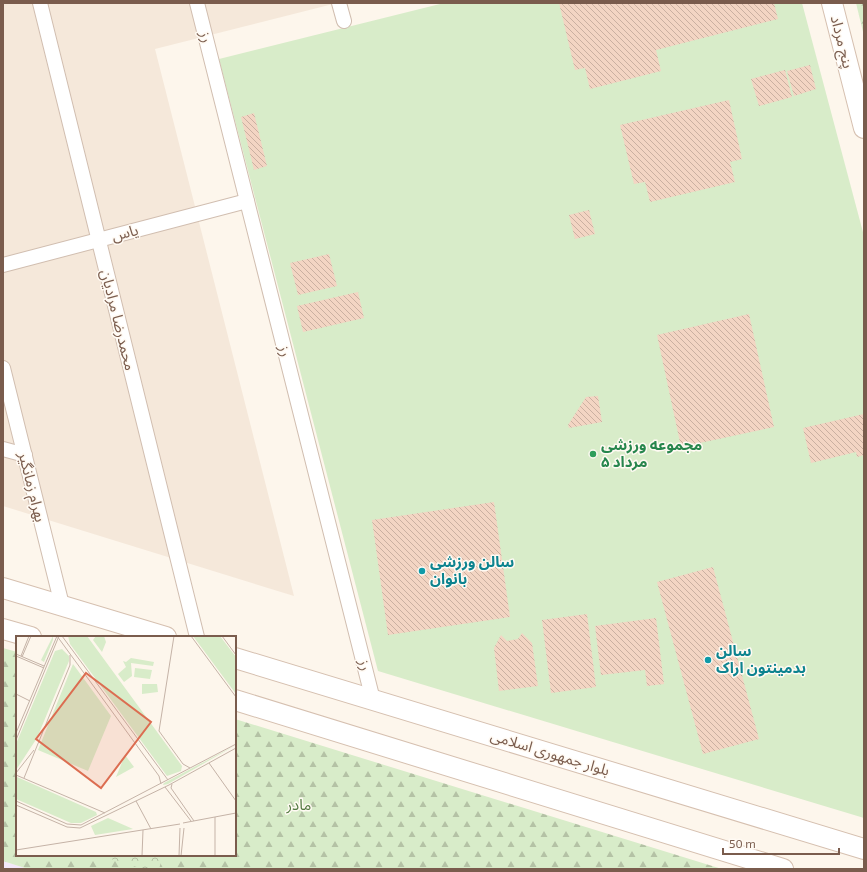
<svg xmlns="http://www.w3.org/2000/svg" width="867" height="872" font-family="'Exo 2','Noto Sans Arabic',sans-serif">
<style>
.residential{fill:#f5e8da}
.education{fill:#f3e8fa}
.grass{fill:#d8ecc9}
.forest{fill:url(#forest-firs)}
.park{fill:url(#park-crowns)}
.building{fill:url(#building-back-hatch)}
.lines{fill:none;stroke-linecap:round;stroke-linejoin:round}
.street-casing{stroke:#d1beb0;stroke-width:16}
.secondary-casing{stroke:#d6c0b0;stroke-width:22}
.street{stroke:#fff;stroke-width:14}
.secondary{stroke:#fff;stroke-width:20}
.leisure-dot{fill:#2e9e5b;stroke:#fffaf3;stroke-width:1.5}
.culture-dot{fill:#0f9aa8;stroke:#fffaf3;stroke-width:1.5}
.labels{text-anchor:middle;stroke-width:3;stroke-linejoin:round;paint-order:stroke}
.street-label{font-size:15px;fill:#7a5c4d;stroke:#fffaf3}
.leisure-label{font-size:15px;font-weight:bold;fill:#27864d;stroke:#fffaf3;text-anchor:start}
.culture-label{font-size:15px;font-weight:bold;fill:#0d838f;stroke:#fffaf3;text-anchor:start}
.park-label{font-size:15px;fill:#537a41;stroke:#fffaf3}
.inset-road{fill:none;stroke:#c5b3a7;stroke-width:1}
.view{fill:#dc6d51;fill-opacity:0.15;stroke:#dc6d51;stroke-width:2}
.inset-edge{fill:none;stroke:#7a5c4d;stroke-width:2}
</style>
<defs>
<pattern id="forest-firs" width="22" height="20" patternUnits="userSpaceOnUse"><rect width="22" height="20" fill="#d8ecc9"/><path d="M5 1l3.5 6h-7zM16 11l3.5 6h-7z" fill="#b4c2a5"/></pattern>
<pattern id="park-crowns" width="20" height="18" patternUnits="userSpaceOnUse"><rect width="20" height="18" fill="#d8ecc9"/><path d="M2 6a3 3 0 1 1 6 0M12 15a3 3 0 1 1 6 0" fill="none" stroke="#b4c2a5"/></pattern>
<pattern id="building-back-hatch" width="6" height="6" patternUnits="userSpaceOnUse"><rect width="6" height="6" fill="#f3d5c3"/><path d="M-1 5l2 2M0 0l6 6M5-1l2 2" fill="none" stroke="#cab0a1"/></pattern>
</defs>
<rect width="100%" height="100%" fill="#fdf6ec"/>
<!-- residential -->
<path class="residential" d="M3,3H337L155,49L294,596L3,506Z"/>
<!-- education -->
<path class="education" d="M3,861L28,869H3Z"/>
<!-- grass -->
<path class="grass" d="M444,3H802L864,236V818L378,671L219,59Z"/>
<!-- forest -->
<path class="forest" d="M3,648L17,652V855H235V719L722,869H28L3,861Z"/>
<!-- park -->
<g class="park">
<path d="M856,3H864V36Z"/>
<path d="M98,855H163L159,869H143Z"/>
</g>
<!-- building -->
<g class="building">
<path d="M559,3H774L778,19L656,50L661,71L590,89L585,68L575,70Z"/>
<path d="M810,65L816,89L794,96L787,71Z"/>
<path d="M785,70L792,97L759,106L751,79Z"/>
<path d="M729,100L742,159L730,162L735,182L650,202L645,182L634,184L620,125Z"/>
<path d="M254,113L267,166L254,170L241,117Z"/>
<path d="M589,210L595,234L575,239L569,215Z"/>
<path d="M329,254L337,286L298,295L290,263Z"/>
<path d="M358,292L364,318L303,332L297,306Z"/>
<path d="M749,314L774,427L681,447L657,335Z"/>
<path d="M598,396L602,422L569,428L568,425L586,397Z"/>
<path d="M864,414V455L857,457L856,452L811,463L803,428Z"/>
<path d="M494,502L510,617L388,635L372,520Z"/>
<path d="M713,567L759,739L703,754L657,582Z"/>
<path d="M587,614L596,687L551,693L542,620Z"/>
<path d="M656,618L664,684L647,686L645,670L601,675L595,626Z"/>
<path d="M522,633L532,643L538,686L499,691L494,648L501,635L507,641L518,639Z"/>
</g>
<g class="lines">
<defs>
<g id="street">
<path d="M40,3L197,637"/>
<path d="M197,3L373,700"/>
<path d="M339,3L344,21"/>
<path d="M3,265L247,201"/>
<path d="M3,368L62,605"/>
<path d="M3,449L25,455"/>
</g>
<g id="secondary">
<path d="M832,3L864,128"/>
<path d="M3,588L166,637"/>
<path d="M3,629L31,637"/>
<path d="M235,658L864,849"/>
<path d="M235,700L783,869"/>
</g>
</defs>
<!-- street casing -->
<use href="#street" class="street-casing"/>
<!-- secondary casing -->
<use href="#secondary" class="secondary-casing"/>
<!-- street -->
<use href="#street" class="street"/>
<!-- secondary -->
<use href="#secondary" class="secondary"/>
</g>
<!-- markers -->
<circle class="leisure-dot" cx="593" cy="454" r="4"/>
<g class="culture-dot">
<circle cx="422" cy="571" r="4"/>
<circle cx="708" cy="660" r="4"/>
</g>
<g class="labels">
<!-- street labels -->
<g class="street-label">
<text transform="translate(206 37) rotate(76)" y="5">رز</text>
<text transform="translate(842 42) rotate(76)" y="5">پنج مرداد</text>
<text transform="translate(125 233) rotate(-15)" y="5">یاس</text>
<text transform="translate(118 320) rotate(76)" y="5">محمدرضا مرادیان</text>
<text transform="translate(285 351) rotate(76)" y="5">رز</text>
<text transform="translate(32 487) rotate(76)" y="5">بهرام زمانگیر</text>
<text transform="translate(365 665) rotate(76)" y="5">رز</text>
<text transform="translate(550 753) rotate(17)" y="5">بلوار جمهوری اسلامی</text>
</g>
<!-- leisure labels -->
<g class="leisure-label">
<text x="601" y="450">مجموعه ورزشی<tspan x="601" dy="17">۵ مرداد</tspan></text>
</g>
<!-- culture labels -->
<g class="culture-label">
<text x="430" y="567">سالن ورزشی<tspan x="430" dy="17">بانوان</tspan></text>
<text x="716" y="656">سالن<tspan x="716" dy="17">بدمینتون اراک</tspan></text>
</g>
<!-- park labels -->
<g class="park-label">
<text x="299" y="810">مادر</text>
</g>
</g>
<!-- overview -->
<g transform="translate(16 636)">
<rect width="220" height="220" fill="#fdf6ec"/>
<path d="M80,0H88L90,6L86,16L77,4ZM115,22L138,26L137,30L115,27L116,40L108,46L102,38L110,31L107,25L110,26ZM57,28L95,80L72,135L22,114ZM119,32L136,34L134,43L118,41ZM126,48H141L142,56L126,58ZM220,109L152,148L147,149L148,147Z" fill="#d8ecc9"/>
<path d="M52,0H71L166,130L165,135L151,140L54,8ZM177,0H204L220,21V58ZM1,141L80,176L81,179L65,187H55L0,163Z" fill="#d8ecc9"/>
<path d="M37,0V4L28,26L25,24ZM46,13L53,20V25L21,102L0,134V108L39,15ZM109,119L118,131L100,141ZM92,182L117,193L79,199L75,190Z" fill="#d8ecc9"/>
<path class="inset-road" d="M41,0L143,140L145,148M46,0L152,144M158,0L143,95L167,128L174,132M175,0L220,61M206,0L220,19M0,18L28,30M0,20L28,32M5,20L13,0M6,21L15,0M0,58L14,65M0,97L41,0M0,104L43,0M193,127L220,165M0,137L18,114M0,139L89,177M8,142L54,29V19M156,148L155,152L178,185M149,151L175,185M0,165L51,188L65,189L220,108M120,165L135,193M0,169L51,191L64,192L153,149L220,112M167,187L220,177M0,214L164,188M126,220L127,194M163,220L164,192M165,220L168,192M199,220V181"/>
<path class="view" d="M70,37L135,86L85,152L20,103Z"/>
<rect width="220" height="220" class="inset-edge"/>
</g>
<!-- border -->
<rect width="867" height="872" fill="none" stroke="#7a5c4d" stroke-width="8"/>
<!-- scale -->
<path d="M723 848v6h116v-6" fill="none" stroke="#7a5c4d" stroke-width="2"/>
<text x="729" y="848" font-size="12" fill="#7a5c4d" stroke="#fffaf3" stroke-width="3" paint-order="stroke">50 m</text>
</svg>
